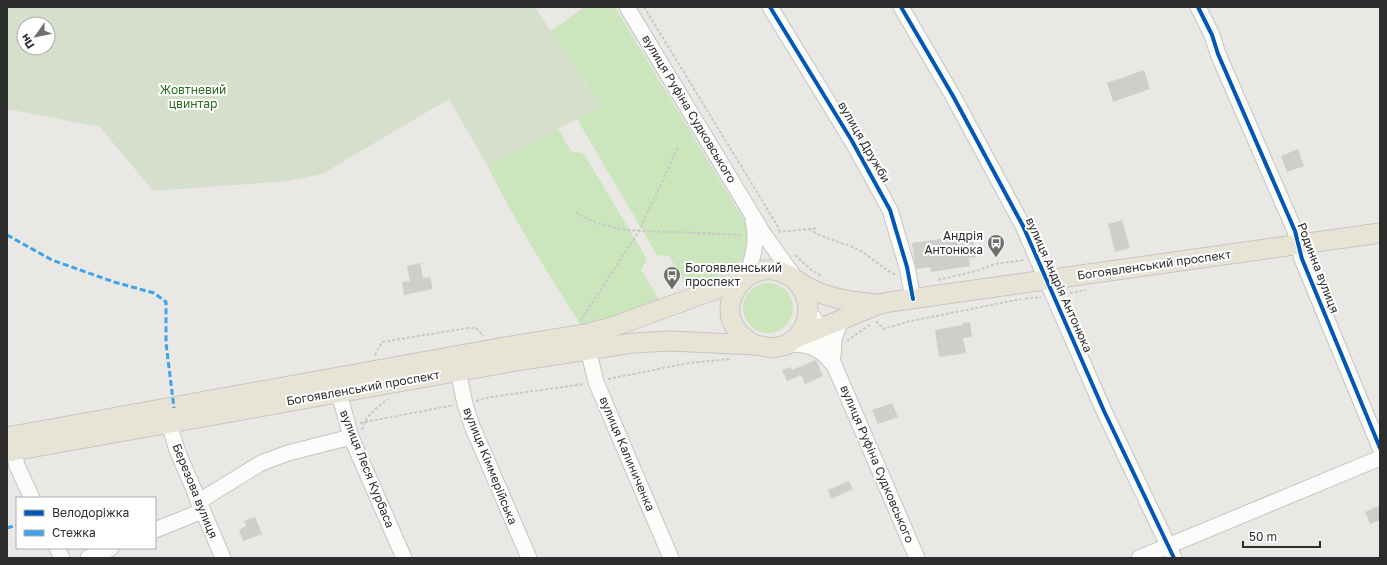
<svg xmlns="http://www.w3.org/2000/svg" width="1387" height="565" font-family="'Golos Text',sans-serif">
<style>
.green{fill:#cbe5bd}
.cemetery{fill:#d6dfcb;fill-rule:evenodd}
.building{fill:#cfceca}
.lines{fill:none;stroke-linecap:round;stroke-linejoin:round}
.minor-casing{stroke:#c4c4c4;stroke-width:17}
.major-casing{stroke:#c6c5c3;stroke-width:21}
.path{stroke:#c8c8c8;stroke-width:2;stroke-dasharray:3 2;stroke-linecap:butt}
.minor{stroke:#fcfcfb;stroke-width:15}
.major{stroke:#e7e4d6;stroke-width:19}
.quiet{stroke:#3ea3eb;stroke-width:3;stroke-dasharray:6 3;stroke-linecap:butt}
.cycleway-casing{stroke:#fff;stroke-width:6}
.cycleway{stroke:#0057b8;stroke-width:4}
.labels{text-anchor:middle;stroke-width:4;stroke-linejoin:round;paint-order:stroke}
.park-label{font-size:12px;fill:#286b1c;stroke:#fff}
.street-label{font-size:12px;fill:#2d2d2d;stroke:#fff}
.poi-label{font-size:12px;fill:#2d2d2d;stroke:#fff;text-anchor:end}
</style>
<rect width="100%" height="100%" fill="#eae8e4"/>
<!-- green -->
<g class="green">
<path d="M584,7H615L748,227C748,234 749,245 747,252C740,269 706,281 690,289L688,288L669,256L657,255L577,119L601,106L551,31Z"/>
<path d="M558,129L571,151L584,154L647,259L641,270L658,297L659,301L613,324L581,325C547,273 515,221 487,165Z"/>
<circle cx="768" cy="308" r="25"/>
</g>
<!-- cemetery -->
<path class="cemetery" d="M7,7H535L601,107L487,165L449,99L322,174L289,181L153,191L100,127L7,109ZM24,24H48V48H24Z"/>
<!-- building -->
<g class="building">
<path d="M1144,70L1150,89L1113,102L1107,83Z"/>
<path d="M1298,149L1304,166L1287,172L1281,156Z"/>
<path d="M1122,220L1130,248L1115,252L1108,224Z"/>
<path d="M972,234L976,257L969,258L970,266L931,272L930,267L916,269L912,243Z"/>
<path d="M420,263L423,278L430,277L433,289L404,295L402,282L410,281L407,266Z"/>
<path d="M970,322L972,337L963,338L966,353L939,357L935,330L963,325V323Z"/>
<path d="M816,360L823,376L805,384L801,375L787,381L782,370L791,367L792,370Z"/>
<path d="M892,403L898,417L878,424L872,410Z"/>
<path d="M849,481L853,489L831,499L828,490Z"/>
<path d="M1380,505V520L1370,524L1365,512Z"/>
<path d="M255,517L262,534L243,541L239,530L246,526L244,521Z"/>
</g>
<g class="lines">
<defs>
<g id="minor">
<path d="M627,7L763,233L795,278"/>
<path d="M770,7L852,141L890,210L907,267L913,299"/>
<path d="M901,7L953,96L1023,226L1104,411L1174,558"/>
<path d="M1198,7L1212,35L1218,54L1295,231L1302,259L1380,448"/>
<path d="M745,278C753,259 758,242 753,221"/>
<path d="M814,318L917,558"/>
<path d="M786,345C804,342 820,348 831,362"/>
<path d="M588,349L596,382L671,558"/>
<path d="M833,357L834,339L841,320"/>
<path d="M458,371L465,404L472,426L529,558"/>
<path d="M336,382L351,437L404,558"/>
<path d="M169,423L177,450L223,558"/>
<path d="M14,451L17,466L32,498"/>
<path d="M198,502L261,463L288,453L351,437"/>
<path d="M155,530L202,511"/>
<path d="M57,548L62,558"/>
<path d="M88,558L111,548"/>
<path d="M1139,558L1380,458"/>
</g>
<g id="major">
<path d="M796,338C812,321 812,298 796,281"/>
<path d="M755,345C744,339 735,331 731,319C725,292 747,267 774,270C788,272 797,282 809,288C831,299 853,302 877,304"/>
<path d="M7,437L499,348L590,333L615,326L744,279"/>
<path d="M7,452L516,361L633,343L670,341L755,345L773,348L786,345L796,338L880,304L889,302L1380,233"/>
</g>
</defs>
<!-- minor casing -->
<use href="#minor" class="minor-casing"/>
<!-- major casing -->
<use href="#major" class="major-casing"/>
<!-- path -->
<g class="path">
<path d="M644,7L777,225L780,233"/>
<path d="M576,212C605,232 640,231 674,232C697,233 720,234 742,235"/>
<path d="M809,229C824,238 839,242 855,248C870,255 881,268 896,275"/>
<path d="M778,232L817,228"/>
<path d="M795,255L810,269L821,276"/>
<path d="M938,280L976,271L995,264L1025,260"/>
<path d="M1065,294L1086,290"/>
<path d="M1025,299L1041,297"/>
<path d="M581,320L639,231L678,147"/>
<path d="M876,321L884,329L906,322L1021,299"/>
<path d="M847,341L871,324"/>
<path d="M375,355L382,342L468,328H476L484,336"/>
<path d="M608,379L689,363L730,359"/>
<path d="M476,401L491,397L584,384"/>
<path d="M360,423L454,405"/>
<path d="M362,430C365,415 377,408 388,399"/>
</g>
<!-- minor -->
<use href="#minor" class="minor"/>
<!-- major -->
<use href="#major" class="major"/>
<!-- quiet -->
<g class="quiet">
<path d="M7,235L52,260L114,282L154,293L166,302V343L174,408"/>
<path d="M7,528L17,525"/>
</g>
<defs>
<g id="cycleway">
<path d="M770,7L852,141L890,210L907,267L913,299"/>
<path d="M901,7L953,96L1023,226L1104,411L1174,558"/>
<path d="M1198,7L1212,35L1218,54L1295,231L1302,259L1380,448"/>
</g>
</defs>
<!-- cycleway casing -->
<use href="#cycleway" class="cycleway-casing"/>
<!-- cycleway -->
<use href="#cycleway" class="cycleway"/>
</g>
<!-- icons -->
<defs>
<symbol id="bus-pin" viewBox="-11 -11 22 30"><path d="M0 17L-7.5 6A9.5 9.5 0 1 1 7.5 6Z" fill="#6f6e6d" stroke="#fff"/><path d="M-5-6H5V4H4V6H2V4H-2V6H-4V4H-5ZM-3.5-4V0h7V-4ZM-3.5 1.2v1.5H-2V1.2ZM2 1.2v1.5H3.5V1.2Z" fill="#fff"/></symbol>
</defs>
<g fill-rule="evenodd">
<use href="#bus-pin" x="986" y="233" width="20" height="27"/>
<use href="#bus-pin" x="662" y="265" width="20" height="27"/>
</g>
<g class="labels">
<!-- park labels -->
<g class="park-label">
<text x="193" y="94">Жовтневий<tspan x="193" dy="14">цвинтар</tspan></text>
</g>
<!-- street labels -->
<g class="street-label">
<text transform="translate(689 109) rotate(59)" y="4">вулиця Руфіна Судковського</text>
<text transform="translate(864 142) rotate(60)" y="4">вулиця Дружби</text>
<text transform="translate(1154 265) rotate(-8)" y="4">Богоявленський проспект</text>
<text transform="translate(1318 268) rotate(69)" y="4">Родинна вулиця</text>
<text transform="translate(1059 285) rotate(66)" y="4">вулиця Андрія Антонюка</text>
<text transform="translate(363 388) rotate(-10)" y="4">Богоявленський проспект</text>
<text transform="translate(627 454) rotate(67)" y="4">вулиця Калиниченка</text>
<text transform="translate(877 464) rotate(67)" y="4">вулиця Руфіна Судковського</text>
<text transform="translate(490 466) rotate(68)" y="4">вулиця Кіммерійська</text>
<text transform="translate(367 469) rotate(68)" y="4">вулиця Леся Курбаса</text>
<text transform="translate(195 491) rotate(68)" y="4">Березова вулиця</text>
</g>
<!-- poi labels -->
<g class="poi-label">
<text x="983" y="240">Андрія<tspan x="983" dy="14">Антонюка</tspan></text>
<text x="685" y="272" text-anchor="start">Богоявленський<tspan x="685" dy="14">проспект</tspan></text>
</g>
</g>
<!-- border -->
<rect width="1387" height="565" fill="none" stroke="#2d2d2d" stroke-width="16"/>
<!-- legend -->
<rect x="16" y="497" width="140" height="52" fill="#ffffff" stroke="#ababab"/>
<rect x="24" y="510" width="20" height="6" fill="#0057b8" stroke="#ababab"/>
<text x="52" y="517" font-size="12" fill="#2d2d2d">Велодоріжка</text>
<rect x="24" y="530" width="20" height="6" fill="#3ea3eb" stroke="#ababab"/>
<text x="52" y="537" font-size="12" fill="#2d2d2d">Стежка</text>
<!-- north arrow -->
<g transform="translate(36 36) rotate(237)"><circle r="19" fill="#ffffff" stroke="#ababab"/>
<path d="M0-3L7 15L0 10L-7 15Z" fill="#6f6e6d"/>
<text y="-6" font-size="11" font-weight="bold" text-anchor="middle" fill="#2d2d2d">Пн</text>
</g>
<!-- scale -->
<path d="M1243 541v6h77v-6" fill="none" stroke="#2d2d2d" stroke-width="2"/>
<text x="1249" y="541" font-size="12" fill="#2d2d2d" stroke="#ffffff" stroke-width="3" paint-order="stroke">50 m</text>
</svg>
